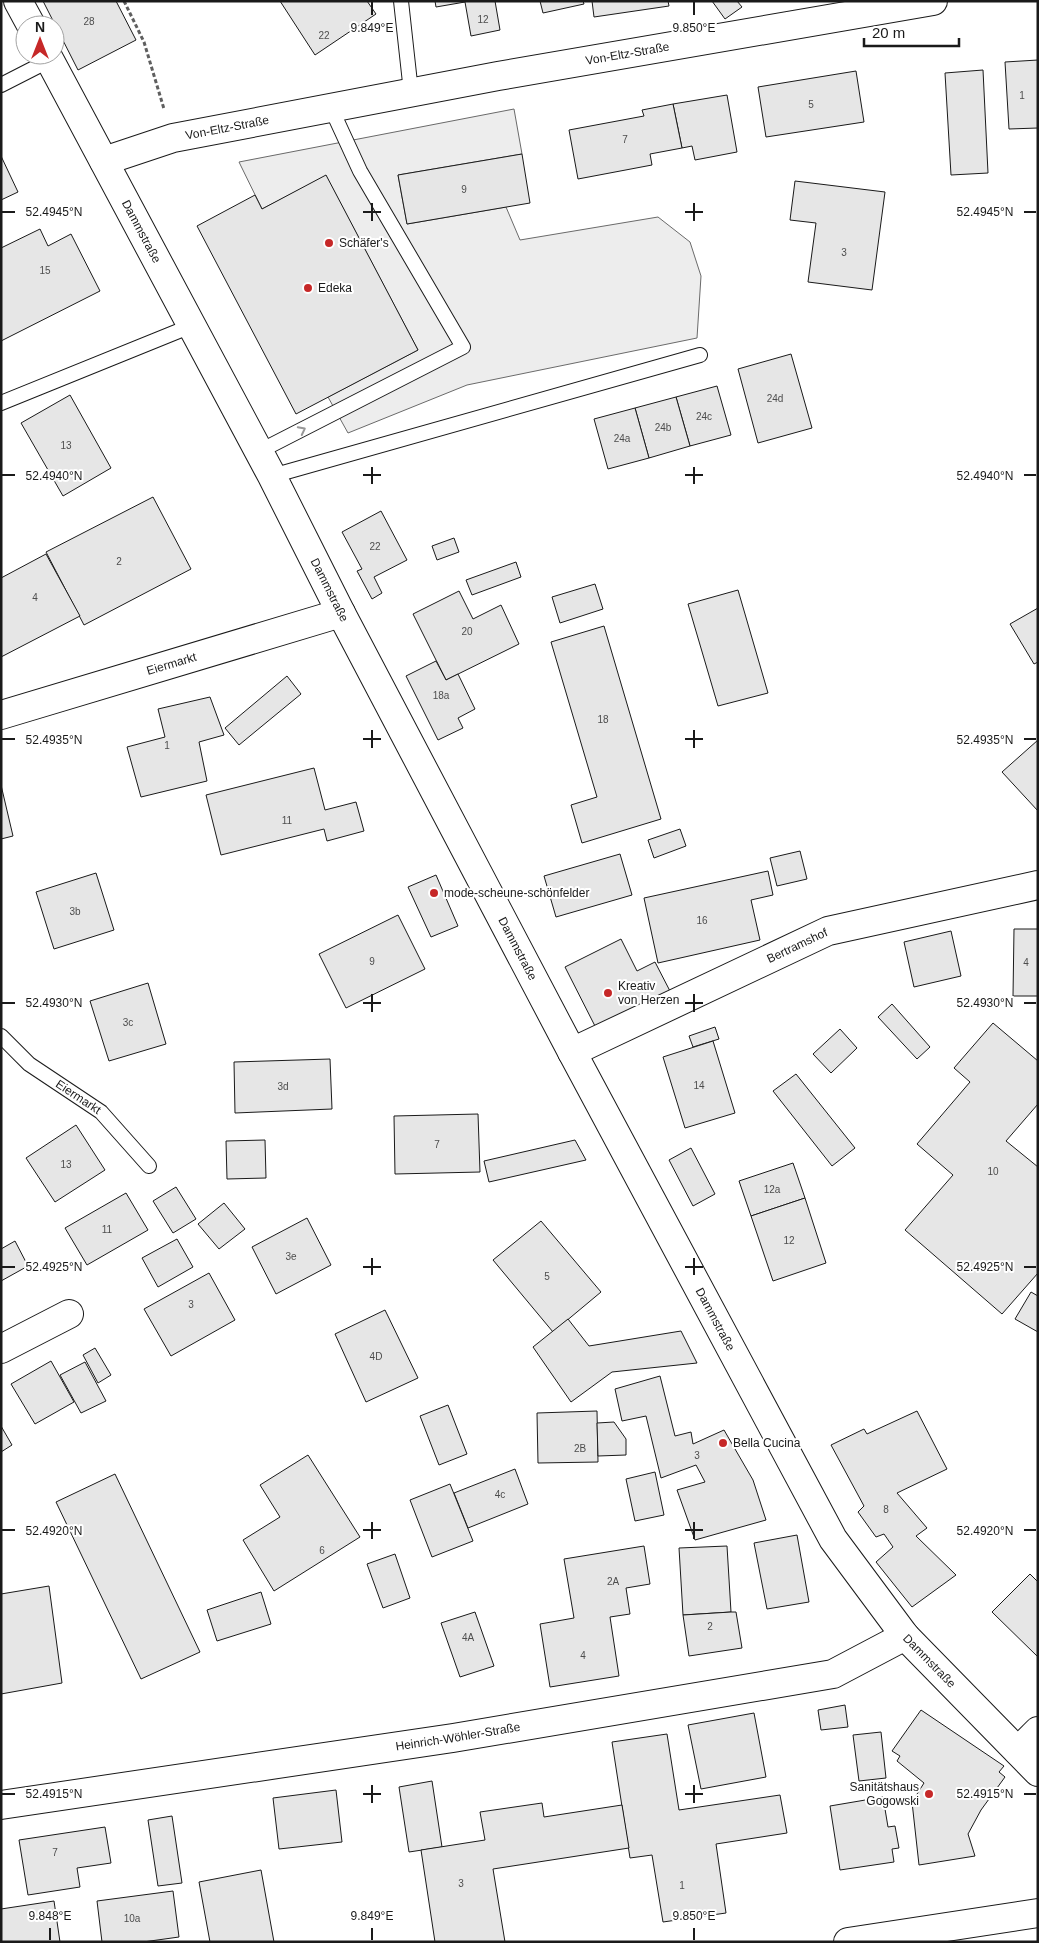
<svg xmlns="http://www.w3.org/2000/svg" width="1039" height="1943" font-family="Arial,sans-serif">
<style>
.parking{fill:#ededed;stroke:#6a6a6a}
.building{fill:#e6e6e6;stroke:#1a1a1a}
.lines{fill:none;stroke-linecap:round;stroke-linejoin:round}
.service-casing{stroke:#1a1a1a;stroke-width:16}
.minor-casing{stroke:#1a1a1a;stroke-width:30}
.secondary-casing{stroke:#1a1a1a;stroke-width:30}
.path{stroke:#5f5f5f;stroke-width:3;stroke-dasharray:4 2.5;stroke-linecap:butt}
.service{stroke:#fff;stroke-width:14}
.minor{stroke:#fff;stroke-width:28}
.secondary{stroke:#fff;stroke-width:28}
.oneway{stroke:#989898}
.ticks{fill:none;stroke:#1a1a1a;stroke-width:2}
.poi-dot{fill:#c62828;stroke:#fff;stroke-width:2}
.labels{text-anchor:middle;stroke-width:4;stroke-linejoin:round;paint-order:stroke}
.number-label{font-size:10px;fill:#4d4d4d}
.street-label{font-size:12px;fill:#1a1a1a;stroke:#fff}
.poi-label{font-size:12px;fill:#1a1a1a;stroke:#fff;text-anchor:start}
.ticks-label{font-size:12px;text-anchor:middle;fill:#1a1a1a;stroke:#fff;stroke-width:4;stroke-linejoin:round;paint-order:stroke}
</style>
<rect width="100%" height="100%" fill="#fff"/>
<!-- parking -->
<path class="parking" d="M514,109L522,154L398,175L407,224L506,207L520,240L658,217L690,242L701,276L697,338L467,385L348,433L328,397L418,350L326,176L262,209L239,162Z"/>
<!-- building -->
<g class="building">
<path d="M43,1H116L136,40L78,70Z"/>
<path d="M280,1H367L376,14L315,55Z"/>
<path d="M435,1H495L500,30L471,36L465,2L436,7Z"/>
<path d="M540,1H583L584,4L543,13Z"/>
<path d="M592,1H668L669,6L594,17Z"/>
<path d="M712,1H737L742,7L725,19Z"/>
<path d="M1038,60V128L1009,129L1005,62Z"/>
<path d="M983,70L988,173L951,175L945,73Z"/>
<path d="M856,71L864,122L766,137L758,87Z"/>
<path d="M727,95L737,152L695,160L692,146L682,148L673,104Z"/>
<path d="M673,104L682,148L650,154L652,165L578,179L569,130L644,116L642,110Z"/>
<path d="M522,154L530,203L407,224L398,175Z"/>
<path d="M1,156L18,192L1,200Z"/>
<path d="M326,175L418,350L296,414L197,226L255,195L262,209Z"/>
<path d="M795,181L885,192L872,290L808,282L816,223L790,220Z"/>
<path d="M40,229L48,246L71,234L100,291L1,341V248Z"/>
<path d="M791,354L812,428L758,443L738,369Z"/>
<path d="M717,386L731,435L690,446L676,397Z"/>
<path d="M70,395L111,468L63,496L21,423Z"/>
<path d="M676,397L690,446L649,458L635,408Z"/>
<path d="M635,408L649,458L608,469L594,419Z"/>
<path d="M153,497L191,569L84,625L46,552Z"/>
<path d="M381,511L407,560L374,577L382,593L372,599L357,571L362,569L342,532Z"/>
<path d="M454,538L459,552L437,560L432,546Z"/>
<path d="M46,554L80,616L1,657V578Z"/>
<path d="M516,562L521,577L472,595L466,580Z"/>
<path d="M595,584L603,609L560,623L552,597Z"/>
<path d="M738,590L768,693L718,706L688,604Z"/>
<path d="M459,591L473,619L501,605L519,644L446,680L413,614Z"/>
<path d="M1038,608V662L1034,664L1010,624Z"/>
<path d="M604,626L661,819L582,843L571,805L597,797L551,642Z"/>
<path d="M436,661L446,680L458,674L475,709L458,718L463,728L438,740L406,676Z"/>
<path d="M287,676L301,694L239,745L225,728Z"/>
<path d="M210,697L224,735L199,742L207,781L141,797L127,747L165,737L158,709Z"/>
<path d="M1038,740V811L1002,772Z"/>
<path d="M314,768L325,810L356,802L364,831L327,841L324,829L221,855L206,795Z"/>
<path d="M1,785L13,836L1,839Z"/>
<path d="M680,829L686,846L654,858L648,840Z"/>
<path d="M800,851L807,879L777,886L770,858Z"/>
<path d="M620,854L632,895L556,917L544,876Z"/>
<path d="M768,871L773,895L751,900L760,940L658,963L644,898Z"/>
<path d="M96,873L114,930L54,949L36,892Z"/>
<path d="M436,875L458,926L431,937L408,887Z"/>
<path d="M398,915L425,969L346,1008L319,954Z"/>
<path d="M1014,929H1038V996H1013Z"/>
<path d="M951,931L961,976L914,987L904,942Z"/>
<path d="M621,939L637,971L655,962L671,993L597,1030L565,967Z"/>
<path d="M148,983L166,1044L109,1061L90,1001Z"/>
<path d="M892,1004L930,1047L917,1059L878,1017Z"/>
<path d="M993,1023L1038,1061V1104L1006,1141L1038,1167V1273L1002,1314L905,1230L953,1175L917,1144L970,1082L954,1068Z"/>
<path d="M715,1027L719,1039L693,1047L689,1036Z"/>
<path d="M840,1029L857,1048L831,1073L813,1054Z"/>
<path d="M713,1041L735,1113L685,1128L663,1057Z"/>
<path d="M330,1059L332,1109L235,1113L234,1062Z"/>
<path d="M796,1074L855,1148L832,1166L773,1091Z"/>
<path d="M478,1114L480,1172L395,1174L394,1116Z"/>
<path d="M76,1125L105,1170L55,1202L26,1158Z"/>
<path d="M265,1140L266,1178L227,1179L226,1141Z"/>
<path d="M575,1140L586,1160L489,1182L484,1161Z"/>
<path d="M691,1148L715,1194L693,1206L669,1160Z"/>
<path d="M793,1163L805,1198L751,1216L739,1181Z"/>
<path d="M176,1187L196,1219L173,1233L153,1201Z"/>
<path d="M126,1193L148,1230L87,1265L65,1228Z"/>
<path d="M805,1198L826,1263L773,1281L751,1216Z"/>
<path d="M224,1203L245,1229L219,1249L198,1224Z"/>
<path d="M307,1218L331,1265L276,1294L252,1247Z"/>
<path d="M541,1221L601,1292L553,1332L493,1260Z"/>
<path d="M177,1239L193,1267L158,1287L142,1258Z"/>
<path d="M15,1241L28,1266L1,1281V1249Z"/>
<path d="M209,1273L235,1320L171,1356L144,1309Z"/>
<path d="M1031,1292L1038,1296V1332L1015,1319Z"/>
<path d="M385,1310L418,1378L366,1402L335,1334Z"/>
<path d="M568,1319L589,1346L681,1331L697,1363L612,1372L571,1402L533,1347Z"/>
<path d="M95,1348L111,1375L98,1383L83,1355Z"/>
<path d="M51,1361L74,1402L35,1424L11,1384Z"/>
<path d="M85,1362L106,1401L81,1413L60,1375Z"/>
<path d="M660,1376L675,1436L691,1432L693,1444L724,1430L753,1480L766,1520L695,1540L677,1490L705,1482L696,1465L661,1478L646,1416L622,1421L615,1389Z"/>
<path d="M448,1405L467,1454L439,1465L420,1416Z"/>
<path d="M597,1411L598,1462L538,1463L537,1413Z"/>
<path d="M917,1411L947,1469L897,1493L927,1528L916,1536L956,1575L912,1607L876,1562L893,1547L884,1534L876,1537L858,1512L864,1506L831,1445L864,1429L867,1434Z"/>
<path d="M614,1422L626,1439V1455L598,1456L597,1423Z"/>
<path d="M1,1426L12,1445L1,1452Z"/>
<path d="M308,1455L360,1537L274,1591L243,1540L280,1517L260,1485Z"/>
<path d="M515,1469L528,1504L468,1528L454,1493Z"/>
<path d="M655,1472L664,1515L635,1521L626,1479Z"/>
<path d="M115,1474L200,1652L141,1679L56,1502Z"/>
<path d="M450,1484L473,1541L432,1557L410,1500Z"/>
<path d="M797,1535L809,1602L767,1609L754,1543Z"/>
<path d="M644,1546L650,1584L626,1588L630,1614L610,1617L619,1676L550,1687L540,1624L574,1618L564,1559Z"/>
<path d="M727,1546L731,1612L683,1615L679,1548Z"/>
<path d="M395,1554L410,1598L383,1608L367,1564Z"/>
<path d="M1030,1574L1038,1582V1657L992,1612Z"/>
<path d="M49,1586L62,1683L1,1694V1594Z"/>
<path d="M261,1592L271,1624L217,1641L207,1610Z"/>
<path d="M475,1612L494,1666L460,1677L441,1623Z"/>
<path d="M731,1612H736L742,1648L689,1656L683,1615Z"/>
<path d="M845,1705L848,1727L821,1730L818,1710Z"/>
<path d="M921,1710L1004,1766L999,1772L1005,1777L981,1810L968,1834L975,1856L919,1865L912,1802L924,1783L897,1761L900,1756L892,1751Z"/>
<path d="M754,1713L766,1777L701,1789L688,1725Z"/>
<path d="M881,1732L886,1778L859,1781L853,1735Z"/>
<path d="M667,1734L679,1810L780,1795L787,1833L716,1844L726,1913L663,1922L652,1855L630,1858L612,1742Z"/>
<path d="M432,1781L442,1847L409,1852L399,1787Z"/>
<path d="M336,1790L342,1842L279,1849L273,1798Z"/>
<path d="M883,1797L888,1827L895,1826L899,1848L892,1849L894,1862L840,1870L830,1806Z"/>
<path d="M542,1803L544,1817L622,1805L629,1848L493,1869L505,1942H435L421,1850L485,1840L480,1812Z"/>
<path d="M172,1816L182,1883L158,1886L148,1820Z"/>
<path d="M105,1827L111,1863L77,1868L80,1887L28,1895L19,1840Z"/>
<path d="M261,1870L274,1942H210L199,1882Z"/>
<path d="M173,1891L179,1937L143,1942H102L97,1901Z"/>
<path d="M54,1901L60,1942H1V1909Z"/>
</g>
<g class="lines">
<defs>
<g id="service">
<path d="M401,1L411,92"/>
<path d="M1,85L50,60"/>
<path d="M1,403L191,326"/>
<path d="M258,452L463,347L360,171L331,108"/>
<path d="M272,476L700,355"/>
<path id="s1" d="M1,1036L29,1064L101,1112L149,1166"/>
</g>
<g id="minor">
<path id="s2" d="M104,161L173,138L498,76L933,1"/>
<path id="s3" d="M1,715L341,613"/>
<path id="s4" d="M572,1052L828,931L1038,885"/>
<path d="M1,1349L69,1314"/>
<path d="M1018,1751L1038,1731"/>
<path id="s5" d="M1,1805L453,1738L833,1674L905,1636"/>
</g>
<g id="secondary">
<path d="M18,1L31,25"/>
<path id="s6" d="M47,55L272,476L341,613L572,1052L833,1539L905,1636L1038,1772"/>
<path d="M848,1942L1038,1913"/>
</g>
</defs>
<!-- service casing -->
<use href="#service" class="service-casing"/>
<!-- minor casing -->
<use href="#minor" class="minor-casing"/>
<!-- secondary casing -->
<use href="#secondary" class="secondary-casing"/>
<!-- path -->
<path class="path" d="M124,1L144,42L164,109"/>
<!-- service -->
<use href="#service" class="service"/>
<!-- minor -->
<use href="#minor" class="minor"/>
<!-- secondary -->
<use href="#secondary" class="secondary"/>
</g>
<!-- one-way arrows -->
<defs><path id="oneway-chevron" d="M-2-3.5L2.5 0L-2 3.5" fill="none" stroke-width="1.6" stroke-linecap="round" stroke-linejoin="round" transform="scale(1.25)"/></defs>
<use class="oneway" href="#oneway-chevron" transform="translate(302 430) rotate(-27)"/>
<!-- ticks -->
<path class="ticks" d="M372,2V15M694,2V15M372,203V221M694,203V221M2,212H15M363,212H381M685,212H703M1024,212H1036M372,467V484M694,467V484M2,475H15M363,475H381M685,475H703M1024,475H1036M372,730V748M694,730V748M2,739H15M363,739H381M685,739H703M1024,739H1036M372,994V1012M694,994V1012M2,1003H15M363,1003H381M685,1003H703M1024,1003H1036M372,1258V1275M694,1258V1275M2,1267H15M363,1267H381M685,1267H703M1024,1267H1036M372,1522V1539M694,1522V1539M2,1530H15M363,1530H381M685,1530H703M1024,1530H1036M372,1785V1803M694,1785V1803M2,1794H15M363,1794H381M685,1794H703M1024,1794H1036M50,1928V1940M372,1928V1940M694,1928V1940"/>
<!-- markers -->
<g class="poi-dot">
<circle cx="329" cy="243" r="5"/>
<circle cx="308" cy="288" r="5"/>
<circle cx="434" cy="893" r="5"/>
<circle cx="608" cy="993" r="5"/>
<circle cx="723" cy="1443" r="5"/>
<circle cx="929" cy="1794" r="5"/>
</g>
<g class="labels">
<!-- number labels -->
<g class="number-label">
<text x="483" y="23">12</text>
<text x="89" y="25">28</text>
<text x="324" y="39">22</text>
<text x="1022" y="99">1</text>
<text x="811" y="108">5</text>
<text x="625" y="143">7</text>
<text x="464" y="193">9</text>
<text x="844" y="256">3</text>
<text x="45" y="274">15</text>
<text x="775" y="402">24d</text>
<text x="704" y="420">24c</text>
<text x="663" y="431">24b</text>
<text x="622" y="442">24a</text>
<text x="66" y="449">13</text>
<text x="375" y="550">22</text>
<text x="119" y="565">2</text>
<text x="35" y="601">4</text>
<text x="467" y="635">20</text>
<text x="441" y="699">18a</text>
<text x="603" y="723">18</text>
<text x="167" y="749">1</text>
<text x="287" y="824">11</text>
<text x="75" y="915">3b</text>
<text x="702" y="924">16</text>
<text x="372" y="965">9</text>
<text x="1026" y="966">4</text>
<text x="128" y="1026">3c</text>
<text x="699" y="1089">14</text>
<text x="283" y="1090">3d</text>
<text x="437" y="1148">7</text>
<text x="66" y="1168">13</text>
<text x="993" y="1175">10</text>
<text x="772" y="1193">12a</text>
<text x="107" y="1233">11</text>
<text x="789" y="1244">12</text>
<text x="291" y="1260">3e</text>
<text x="547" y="1280">5</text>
<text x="191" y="1308">3</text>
<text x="376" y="1360">4D</text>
<text x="580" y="1452">2B</text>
<text x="697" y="1459">3</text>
<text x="500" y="1498">4c</text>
<text x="886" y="1513">8</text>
<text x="322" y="1554">6</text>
<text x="613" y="1585">2A</text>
<text x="710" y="1630">2</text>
<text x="468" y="1641">4A</text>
<text x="583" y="1659">4</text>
<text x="55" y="1856">7</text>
<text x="461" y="1887">3</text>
<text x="682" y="1889">1</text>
<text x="132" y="1922">10a</text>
</g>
<!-- street labels -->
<g class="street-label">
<text dy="4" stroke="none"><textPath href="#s2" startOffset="535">Von-Eltz-Straße</textPath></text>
<text dy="4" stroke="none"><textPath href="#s2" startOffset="128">Von-Eltz-Straße</textPath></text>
<text dy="4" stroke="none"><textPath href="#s6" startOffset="200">Dammstraße</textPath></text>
<text dy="4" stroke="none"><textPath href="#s6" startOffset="605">Dammstraße</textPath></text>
<text dy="4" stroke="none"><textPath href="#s3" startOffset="178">Eiermarkt</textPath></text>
<text dy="4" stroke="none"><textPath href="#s4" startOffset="249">Bertramshof</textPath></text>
<text dy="4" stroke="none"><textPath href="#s6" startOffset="1010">Dammstraße</textPath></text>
<text dy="4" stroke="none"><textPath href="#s1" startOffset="99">Eiermarkt</textPath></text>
<text dy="4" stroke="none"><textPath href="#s6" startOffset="1430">Dammstraße</textPath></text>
<text dy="4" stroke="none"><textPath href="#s6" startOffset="1835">Dammstraße</textPath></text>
<text dy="4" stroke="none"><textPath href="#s5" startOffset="462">Heinrich-Wöhler-Straße</textPath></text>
</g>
<!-- poi labels -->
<g class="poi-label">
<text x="339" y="247">Schäfer's</text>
<text x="318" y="292">Edeka</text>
<text x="444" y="897">mode-scheune-schönfelder</text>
<text x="618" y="990">Kreativ<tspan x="618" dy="14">von Herzen</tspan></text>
<text x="733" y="1447">Bella Cucina</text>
<text x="919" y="1791" text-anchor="end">Sanitätshaus<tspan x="919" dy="14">Gogowski</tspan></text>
</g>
</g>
<g class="ticks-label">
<text x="372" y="32">9.849°E</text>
<text x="694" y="32">9.850°E</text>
<text x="54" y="216">52.4945°N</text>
<text x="985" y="216">52.4945°N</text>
<text x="54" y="480">52.4940°N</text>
<text x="985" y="480">52.4940°N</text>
<text x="54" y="744">52.4935°N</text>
<text x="985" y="744">52.4935°N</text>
<text x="54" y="1007">52.4930°N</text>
<text x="985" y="1007">52.4930°N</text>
<text x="54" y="1271">52.4925°N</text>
<text x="985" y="1271">52.4925°N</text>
<text x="54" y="1535">52.4920°N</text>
<text x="985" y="1535">52.4920°N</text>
<text x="54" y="1798">52.4915°N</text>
<text x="985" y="1798">52.4915°N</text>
<text x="50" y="1920">9.848°E</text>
<text x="372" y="1920">9.849°E</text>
<text x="694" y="1920">9.850°E</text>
</g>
<!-- border -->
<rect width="1039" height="1943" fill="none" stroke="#1a1a1a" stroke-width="5"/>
<!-- north arrow -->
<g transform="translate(40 40)"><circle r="24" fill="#ffffff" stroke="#a3a3a3"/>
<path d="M0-4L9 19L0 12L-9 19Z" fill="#c62828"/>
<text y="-8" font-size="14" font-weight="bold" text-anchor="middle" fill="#1a1a1a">N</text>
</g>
<!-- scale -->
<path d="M864 38v8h95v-8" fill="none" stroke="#1a1a1a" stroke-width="2.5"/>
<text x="872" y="38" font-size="15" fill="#1a1a1a" stroke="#ffffff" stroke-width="4" paint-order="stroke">20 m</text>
</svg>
